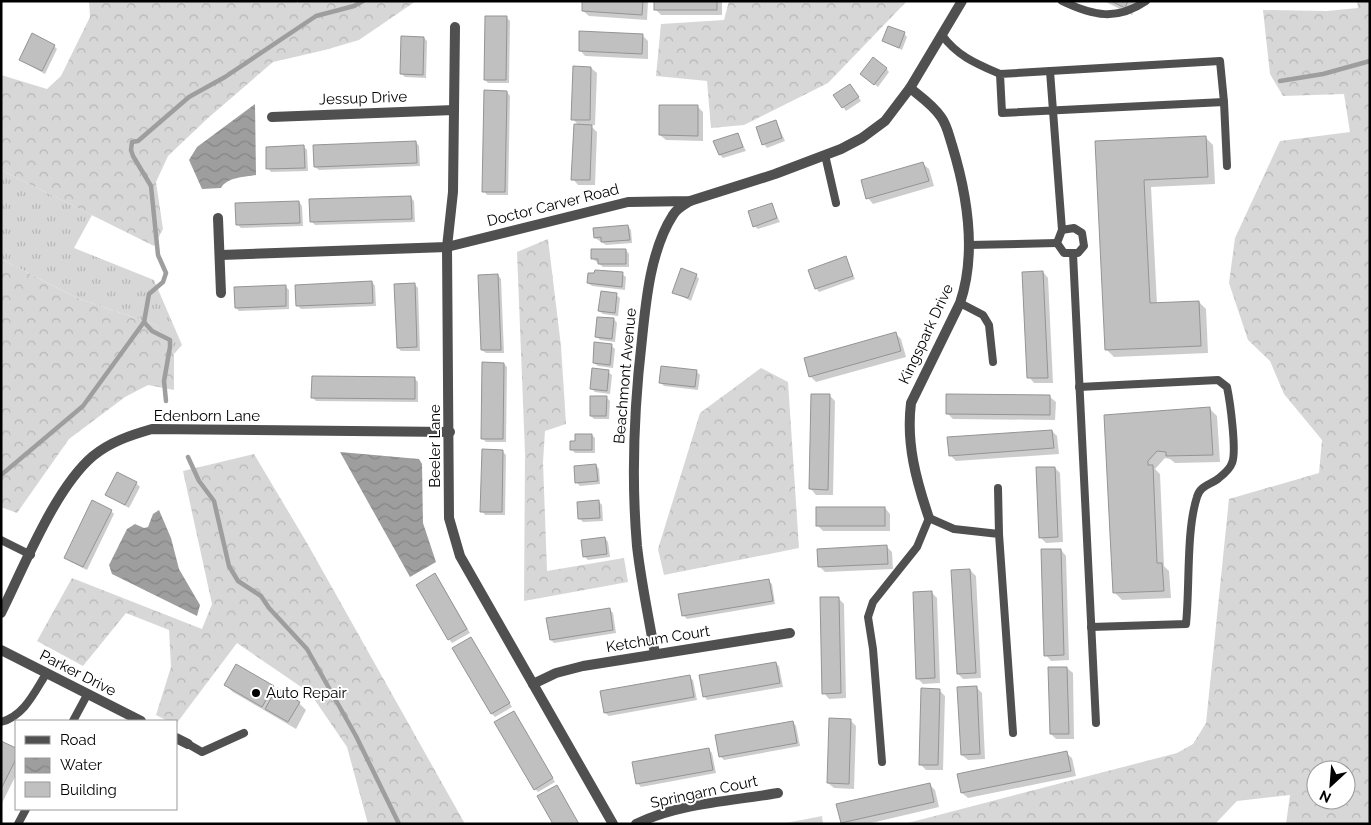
<svg xmlns="http://www.w3.org/2000/svg" width="1371" height="825" font-family="Raleway,sans-serif">
<style>
.grass{fill:url(#grass-tufts)}
.forest{fill:url(#forest-crowns);fill-rule:evenodd}
.water{fill:url(#water-waves)}
.shadow{fill:#0003}
.lines{fill:none;stroke-linecap:round;stroke-linejoin:round}
.stream{stroke:#9e9e9e;stroke-width:4.5}
.building{fill:#c0c0c0;stroke:#949494}
.lane{stroke:#505050;stroke-width:8}
.street{stroke:#505050;stroke-width:10}
.poi-dot{fill:#000;stroke:#fff;stroke-width:2}
.labels{text-anchor:middle;stroke-width:4;stroke-linejoin:round;paint-order:stroke}
.street-label{font-size:15px;fill:#000;stroke:#fff}
.poi-label{font-size:15px;fill:#000;stroke:#fff;text-anchor:start}
</style>
<defs>
<pattern id="grass-tufts" width="24" height="20" patternUnits="userSpaceOnUse" patternTransform="scale(1.25)"><rect width="24" height="20" fill="#d7d7d7"/><path d="M3 7l-1-3M5 7V3M7 7l1-3M15 17l-1-3M17 17v-4M19 17l1-3" fill="none" stroke="#b7b7b7"/></pattern>
<pattern id="forest-crowns" width="20" height="18" patternUnits="userSpaceOnUse" patternTransform="scale(1.25)"><rect width="20" height="18" fill="#d7d7d7"/><path d="M2 6a3 3 0 1 1 6 0M12 15a3 3 0 1 1 6 0" fill="none" stroke="#b7b7b7"/></pattern>
<pattern id="water-waves" width="16" height="10" patternUnits="userSpaceOnUse" patternTransform="scale(1.25)"><rect width="16" height="10" fill="#9e9e9e"/><path d="M0 5q4-4 8 0t8 0" fill="none" stroke="#868686"/></pattern>
</defs>
<rect width="100%" height="100%" fill="#fff"/>
<!-- grass -->
<path class="grass" d="M1,170L92,215L74,248L154,280L182,345L174,354L156,325L77,298L1,259Z"/>
<!-- forest -->
<g class="forest">
<path d="M89,1H292L297,3L300,1H416L359,40L325,50L273,62L208,118L168,156L156,182L163,229L154,246L1,170V75L47,89L61,76L90,17Z"/>
<path d="M729,1H907L828,83L744,125L711,128L707,81L656,76L661,24L724,20Z"/>
<path d="M1357,1H1370V824H1286L1290,795L1237,801L1215,824H904L1177,753L1193,744L1206,723L1229,499L1319,473L1322,440L1284,394L1270,361L1248,340L1229,283L1235,238L1280,141L1350,132L1344,94L1283,96L1270,74L1263,10L1327,11L1358,8ZM1316,770H1346V800H1316Z"/>
<path d="M548,239L561,346L566,424L545,431L543,462L547,571L624,558L628,582L524,601L525,453L517,252Z"/>
<path d="M1,259L77,298L156,325L174,354V390L148,385L125,397L69,439L17,513L1,507Z"/>
<path d="M761,368L788,382L799,548L664,575L658,549L700,413Z"/>
<path d="M254,454L307,543L465,824H368L347,747L310,693L237,643L176,724V721H168L156,715L171,667L169,630L126,613L83,666L37,641L72,578L202,629L212,604L183,471Z"/>
<path d="M822,816L823,824H781Z"/>
</g>
<!-- water -->
<g class="water">
<path d="M255,104L256,175C245,177 227,177 221,188L202,189L189,160L197,147Z"/>
<path d="M340,452L419,459L422,464L423,523L436,562L410,577Z"/>
<path d="M159,510L171,538L179,569L200,605L197,616L112,574L109,565L127,529L135,524L144,528L148,527L153,514Z"/>
</g>
<!-- shadow -->
<g class="shadow">
<path d="M583,1H648L647,20L589,16L583,11Z"/>
<path d="M655,1H722V15H661L655,9Z"/>
<path d="M1104,1H1139L1132,15Z"/>
<path d="M507,18L510,21L509,83H488L485,80Z"/>
<path d="M904,33L907,37L902,50L884,41Z"/>
<path d="M643,36L648,41V59L585,56L580,50Z"/>
<path d="M424,38L427,41L426,78L405,77L402,74Z"/>
<path d="M54,46L57,49L45,74L20,60Z"/>
<path d="M591,68L597,73L595,125H590L597,132L595,185H578L573,179L579,126L573,119Z"/>
<path d="M886,68L889,72L878,87L865,77Z"/>
<path d="M853,89L861,101L846,111L843,107Z"/>
<path d="M507,92L510,96L508,195H487L484,191Z"/>
<path d="M698,107L703,112V141L666,140L660,135Z"/>
<path d="M776,121L785,141L767,148L764,144Z"/>
<path d="M737,134L746,151L723,158L720,155Z"/>
<path d="M1205,137L1213,145L1215,184L1151,187L1157,304L1199,302L1206,309L1208,353L1114,357L1106,349L1096,142Z"/>
<path d="M416,142L419,146L420,166L319,170L315,167Z"/>
<path d="M304,147L307,150L308,171L271,172L268,168Z"/>
<path d="M923,164L929,169L934,186L873,204L868,198Z"/>
<path d="M411,198L414,201L415,222L315,225L311,221Z"/>
<path d="M299,202L302,206L303,226L241,228L237,224Z"/>
<path d="M771,205L780,222L758,229L754,226Z"/>
<path d="M628,226L631,230L632,243L606,245L595,238Z"/>
<path d="M626,250L629,254V267H603L593,259Z"/>
<path d="M845,258L855,279L819,292L816,288Z"/>
<path d="M1043,272L1048,278L1053,383H1034L1029,377Z"/>
<path d="M622,274L626,277L625,290L592,286L588,283Z"/>
<path d="M498,275L501,279L504,353H486L482,350Z"/>
<path d="M696,275L699,279L691,301L673,292Z"/>
<path d="M372,282L375,286L376,306L301,309L298,306Z"/>
<path d="M414,284L418,288L420,351H401L398,348Z"/>
<path d="M285,286L289,290V309L239,311L236,308Z"/>
<path d="M616,295L620,298L618,316L603,314L599,311Z"/>
<path d="M614,319L617,323L615,342L600,340L597,337Z"/>
<path d="M896,334L901,339L906,357L816,382L810,376Z"/>
<path d="M611,345L615,349L613,368L598,366L594,363Z"/>
<path d="M504,364L507,367L506,442H486L482,438Z"/>
<path d="M608,372L612,375L610,394L595,392L591,388Z"/>
<path d="M697,372L700,375L698,390L664,386L660,382Z"/>
<path d="M414,378L418,382V402L316,401L313,398Z"/>
<path d="M829,395L835,401L833,495H816L811,489Z"/>
<path d="M606,397L610,401L609,419H594L591,416Z"/>
<path d="M1050,397L1056,402L1055,420L953,419L947,413Z"/>
<path d="M1210,409L1217,416L1220,462L1175,463L1170,459L1165,458L1155,469L1160,474L1164,566L1169,571L1171,598L1122,600L1114,592L1105,416Z"/>
<path d="M1052,431L1057,436L1059,454L956,461L950,455Z"/>
<path d="M592,435L595,438V453H575L572,450L576,442Z"/>
<path d="M502,451L506,455L505,515H485L482,511Z"/>
<path d="M596,465L599,469L600,484L580,486L576,482Z"/>
<path d="M1055,468L1060,473L1063,542L1046,543L1040,537Z"/>
<path d="M136,483L140,487L129,508L107,495Z"/>
<path d="M599,502L602,505L603,521L583,522L580,519Z"/>
<path d="M885,508L890,514V531H823L817,525Z"/>
<path d="M111,511L114,514L87,570L69,561L65,557Z"/>
<path d="M605,538L608,542L610,557L588,560L584,556Z"/>
<path d="M886,546L892,552L893,569L825,572L820,567Z"/>
<path d="M1061,550L1066,556L1069,660L1051,661L1046,655Z"/>
<path d="M970,570L976,576L981,678L963,679L958,674Z"/>
<path d="M438,578L470,633L452,643L449,639Z"/>
<path d="M768,580L772,584L775,604L687,619L683,615Z"/>
<path d="M932,593L937,598L940,683L923,684L917,678Z"/>
<path d="M838,598L844,604L846,698L829,699L824,693Z"/>
<path d="M609,609L613,613L616,633L554,643L551,640Z"/>
<path d="M471,638L512,707L495,717L492,714Z"/>
<path d="M775,663L779,666L783,687L707,700L704,696Z"/>
<path d="M236,666L299,703L306,710L296,729L233,692L225,685Z"/>
<path d="M1067,668L1073,673L1074,739H1056L1051,734Z"/>
<path d="M689,677L693,680L697,700L609,716L605,713Z"/>
<path d="M976,687L982,693L985,759L968,760L962,755Z"/>
<path d="M939,690L945,696L943,770H926L921,765Z"/>
<path d="M514,712L555,782L538,792L535,789Z"/>
<path d="M850,720L856,726L854,789L834,788L828,783Z"/>
<path d="M793,722L796,726L800,746L724,760L720,756Z"/>
<path d="M1,742L16,750V775L1,805Z"/>
<path d="M709,750L712,753L716,773L641,787L637,783Z"/>
<path d="M1066,753L1072,758L1076,776L968,798L962,793L958,775Z"/>
<path d="M930,785L935,790L939,807L867,824L842,823Z"/>
</g>
<g class="lines">
<!-- stream -->
<g class="stream">
<path d="M1280,81L1323,74L1370,61"/>
<path d="M144,322L152,331L170,340V347L164,381L166,401"/>
<path d="M188,457L199,481L214,501L229,566L238,581L261,596L269,608L307,649L356,736L399,824"/>
<path d="M1,475L83,406L144,322L149,294L163,282L166,273L158,255L151,186L133,156L131,150L132,142L138,141L189,97L225,77L316,16L354,6L363,1"/>
</g>
</g>
<!-- building -->
<g class="building">
<path d="M582,1H643L642,15L582,11Z"/>
<rect x="654" y="1" width="63" height="9"/>
<path d="M1111,1H1128L1125,8Z"/>
<path d="M485,16H507L506,80H484Z"/>
<path d="M888,26L905,32L899,48L882,41Z"/>
<path d="M579,31L643,34L642,54L579,51Z"/>
<path d="M32,33L55,45L42,71L19,60Z"/>
<path d="M401,36L424,37L423,75L400,74Z"/>
<path d="M873,57L887,68L874,85L860,74Z"/>
<path d="M573,66L591,67L590,120H571Z"/>
<path d="M850,84L859,97L842,108L833,95Z"/>
<path d="M484,90L507,91L505,192H482Z"/>
<path d="M659,105H698V136L659,135Z"/>
<path d="M776,120L782,138L762,145L756,127Z"/>
<path d="M574,124L592,125L590,180H571Z"/>
<path d="M738,133L743,147L719,155L713,141Z"/>
<path d="M1206,136L1208,177L1144,180L1150,303L1199,301L1201,346L1105,350L1095,141Z"/>
<path d="M416,141L417,163L314,167L313,145Z"/>
<path d="M304,145L305,168L266,169V147Z"/>
<path d="M923,162L929,181L866,199L861,180Z"/>
<path d="M411,196L412,219L310,222L309,199Z"/>
<path d="M299,201L300,223L236,225L235,203Z"/>
<path d="M772,203L777,218L753,227L748,211Z"/>
<path d="M628,225L630,240L601,242V237L594,238L593,228Z"/>
<path d="M591,249H626V264H598V259H591Z"/>
<path d="M846,256L853,276L815,289L808,270Z"/>
<path d="M681,268L697,274L688,298L672,293Z"/>
<path d="M595,270L623,272L622,287L587,283L588,273H594Z"/>
<path d="M1043,271L1048,378H1027L1022,272Z"/>
<path d="M498,274L501,350H481L478,275Z"/>
<path d="M372,281L373,303L296,306L295,285Z"/>
<path d="M415,283L417,347L397,348L394,284Z"/>
<path d="M286,285V306L235,308L234,287Z"/>
<path d="M601,291L617,293L615,313L598,311Z"/>
<path d="M597,317L614,318L612,339L595,337Z"/>
<path d="M896,332L901,351L809,377L804,358Z"/>
<path d="M594,342L612,344L610,365L593,363Z"/>
<path d="M482,362L504,363L503,439H481Z"/>
<path d="M661,366L697,370L695,387L659,383Z"/>
<path d="M592,368L609,370L607,391L590,389Z"/>
<path d="M312,376L415,377V399L311,398Z"/>
<path d="M811,394H830L828,490L809,489Z"/>
<path d="M946,394L1050,395V415L946,414Z"/>
<path d="M590,396H607L606,416H590Z"/>
<path d="M1210,407L1213,455L1166,456V452L1157,451L1148,461V465H1153L1157,563H1162L1164,591L1113,593L1104,415Z"/>
<path d="M1052,430L1054,448L949,456L947,437Z"/>
<path d="M575,434H592V450H570V441H575Z"/>
<path d="M482,449L503,450L502,512H480Z"/>
<path d="M596,464L598,481L575,483L574,466Z"/>
<path d="M1036,467H1055L1058,537L1039,538Z"/>
<path d="M117,472L137,482L125,505L105,495Z"/>
<path d="M92,500L112,510L83,567L64,558Z"/>
<path d="M599,500L600,518L578,519L577,502Z"/>
<rect x="816" y="507" width="69" height="19"/>
<path d="M605,537L607,554L583,557L581,540Z"/>
<path d="M887,545L888,564L818,567L817,549Z"/>
<path d="M1041,549H1061L1064,655L1044,656Z"/>
<path d="M970,569L976,673L957,674L951,570Z"/>
<path d="M435,573L467,629L448,640L416,585Z"/>
<path d="M769,579L773,601L682,616L678,594Z"/>
<path d="M932,591L935,678L916,679L913,592Z"/>
<path d="M820,597H839L841,693L822,694Z"/>
<path d="M610,608L613,630L550,640L546,618Z"/>
<path d="M471,637L510,703L491,714L452,648Z"/>
<path d="M776,662L780,683L703,697L699,675Z"/>
<path d="M236,664L274,686L262,707L224,685Z"/>
<path d="M1048,667H1067L1069,734H1050Z"/>
<path d="M690,675L694,697L604,713L600,691Z"/>
<path d="M977,686L980,754L961,755L957,687Z"/>
<path d="M277,688L300,702L288,722L265,709Z"/>
<path d="M921,688L940,689L938,765H919Z"/>
<path d="M514,711L553,778L534,790L494,722Z"/>
<path d="M829,718L851,719L849,784L827,783Z"/>
<path d="M793,721L797,743L719,757L715,735Z"/>
<path d="M1,741L16,748V759L1,789Z"/>
<path d="M709,748L713,770L636,784L632,762Z"/>
<path d="M1067,751L1071,771L961,793L957,774Z"/>
<path d="M930,783L934,802L841,823L836,804Z"/>
<path d="M557,785L579,824H553L537,796Z"/>
</g>
<g class="lines">
<!-- lane -->
<g class="lane">
<path d="M1062,1C1093,16 1117,21 1146,1"/>
<path d="M942,35C957,56 977,64 1000,74"/>
<path d="M1050,71L1220,61L1224,102"/>
<path d="M825,155L836,203"/>
<path d="M1062,230L1074,228L1082,233L1084,246L1078,253H1064L1057,243L1062,230L1050,71L1000,74L1002,113L1224,102L1227,166"/>
<path d="M968,245L1057,243"/>
<path d="M1073,254L1096,723"/>
<path d="M960,303L983,315L989,325L993,362"/>
<path d="M1079,387L1218,380L1227,387C1230,401 1237,452 1232,463C1230,469 1224,474 1219,478C1211,485 1200,485 1197,497C1186,531 1190,586 1186,624L1091,627"/>
<path d="M998,488L999,534"/>
<path d="M1,540L31,555"/>
<path d="M73,721L87,695"/>
<path d="M1,722C24,716 34,693 46,674"/>
<path d="M188,744L202,752L244,733"/>
<path d="M882,762L873,649L868,617L873,602L917,547L929,518L954,529L999,534L1013,733"/>
<path d="M18,824L26,809"/>
</g>
<!-- street -->
<g class="street">
<path d="M455,27L453,192L447,247L449,518L460,556L613,824"/>
<path d="M910,88C921,97 933,105 941,117C947,125 949,136 952,145C967,194 977,253 960,303L911,403C906,443 916,480 929,518"/>
<path d="M272,117L454,110"/>
<path d="M218,218L221,293"/>
<path d="M221,255L447,247L628,202L690,201L775,174L841,149L862,138L885,121L910,88L962,1"/>
<path d="M1,613C24,567 55,488 93,456C110,442 131,435 152,429L450,432"/>
<path d="M1,650L141,721"/>
<path d="M655,654C649,619 641,582 637,546C631,477 634,408 642,339C646,299 651,249 673,215C677,208 684,205 690,201"/>
<path d="M533,684L556,673L583,666L790,633"/>
<path d="M176,738L188,744"/>
<path d="M636,824C679,803 732,801 778,793"/>
</g>
</g>
<!-- markers -->
<circle class="poi-dot" cx="256" cy="693" r="5"/>
<g class="labels">
<!-- street labels -->
<g class="street-label">
<text transform="translate(363 98) rotate(-2)" y="5">Jessup Drive</text>
<text transform="translate(553 205) rotate(-14)" y="5">Doctor Carver Road</text>
<text transform="translate(926 334) rotate(-65)" y="5">Kingspark Drive</text>
<text transform="translate(625 376) rotate(-85)" y="5">Beachmont Avenue</text>
<text x="207" y="421">Edenborn Lane</text>
<text transform="translate(435 446) rotate(-90)" y="5">Beeler Lane</text>
<text transform="translate(658 639) rotate(-9)" y="5">Ketchum Court</text>
<text transform="translate(78 673) rotate(27)" y="5">Parker Drive</text>
<text transform="translate(704 792) rotate(-12)" y="5">Springarn Court</text>
</g>
<!-- poi labels -->
<g class="poi-label">
<text x="266" y="698">Auto Repair</text>
</g>
</g>
<!-- border -->
<rect width="1371" height="825" fill="none" stroke="#000000" stroke-width="5"/>
<!-- legend -->
<rect x="15" y="720" width="162" height="90" fill="#ffffff" stroke="#999999"/>
<rect x="25" y="736" width="25" height="8" fill="#505050" stroke="#999999"/>
<text x="60" y="745" font-size="15" fill="#000000">Road</text>
<rect x="25" y="758" width="25" height="15" fill="url(#water-waves)" stroke="#999999"/>
<text x="60" y="770" font-size="15" fill="#000000">Water</text>
<rect x="25" y="782" width="25" height="15" fill="#c0c0c0" stroke="#999999"/>
<text x="60" y="795" font-size="15" fill="#000000">Building</text>
<!-- north arrow -->
<g transform="translate(1331 785) rotate(206)"><circle r="24" fill="#ffffff" stroke="#999999"/>
<path d="M0-4L9 19L0 12L-9 19Z" fill="#000000"/>
<text y="-8" font-size="14" font-weight="bold" text-anchor="middle" fill="#000000">N</text>
</g>
</svg>
